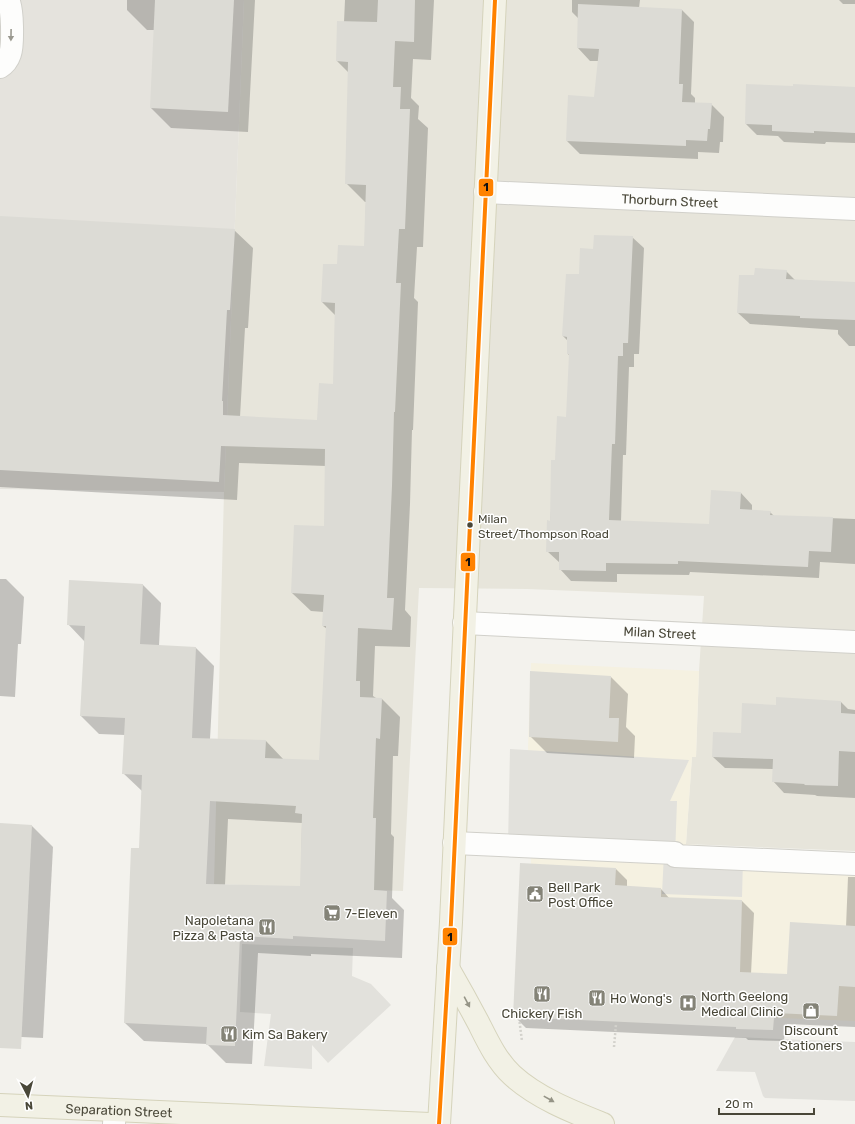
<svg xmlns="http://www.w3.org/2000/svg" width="855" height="1124" font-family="Rubik,sans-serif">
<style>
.residential{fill:#e7e5db}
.commercial{fill:#f5f1e1}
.industrial{fill:#e5e3dd}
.parking{fill:#e2e1dc}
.shadow{fill:#0003;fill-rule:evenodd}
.building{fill:#dcdbd5;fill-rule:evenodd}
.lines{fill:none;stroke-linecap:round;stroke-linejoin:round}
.minor-casing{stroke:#d1d0ca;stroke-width:24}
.major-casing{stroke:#d5d3bb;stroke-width:24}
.path{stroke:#d3d2cc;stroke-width:2.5;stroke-dasharray:2 2;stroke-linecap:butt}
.minor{stroke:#fdfdfc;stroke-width:22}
.major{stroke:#f2f1e5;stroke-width:22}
.bus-1-casing{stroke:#fff;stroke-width:7}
.bus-1{stroke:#ff8200;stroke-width:4}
.oneway{fill:#9a9990}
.oneway2{fill:#959486}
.bus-dot{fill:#494738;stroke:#fff;stroke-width:1.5}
.labels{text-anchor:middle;stroke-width:3;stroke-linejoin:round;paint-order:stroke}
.bus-label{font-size:12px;fill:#494738;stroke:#fff;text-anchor:start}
.street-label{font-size:13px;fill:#494738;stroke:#fff}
.poi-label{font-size:13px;fill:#494738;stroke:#fff;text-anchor:start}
.line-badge{stroke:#fff;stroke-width:1.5}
.pale-badge-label{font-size:11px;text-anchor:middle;font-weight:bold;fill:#111}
</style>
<rect width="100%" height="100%" fill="#f3f2ed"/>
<!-- residential -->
<path class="residential" d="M244,0H855V851L686,844L692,756H696L699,671L704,596L527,589L419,588L403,891L214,884L224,492Z"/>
<!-- commercial -->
<path class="commercial" d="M531,663L699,671L696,757H692L686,844L855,857V1021L610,1011L531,864L528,748Z"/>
<!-- industrial -->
<path class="industrial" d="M0,0H244L224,492L0,489Z"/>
<!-- parking -->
<g class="parking">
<path d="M510,749L689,760L670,801H677L675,856L743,859L742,897L662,894L664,853L508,845Z"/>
<path d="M242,944L353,948L352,976L371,984L391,1005L328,1063L312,1045V1069L264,1066L271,1014L240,1012Z"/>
<path d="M735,1037L855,1042V1101L765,1098L763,1096L755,1072L716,1071Z"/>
</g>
<!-- shadow -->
<g class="shadow">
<path d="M127,0H255L248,132L171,128L151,108L155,30H147L127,10Z"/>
<path d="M345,0H434L431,60L413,59L411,98L419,106L418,119L428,128L423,247H417L414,298L418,302L413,430H412L410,504L405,610L411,617L410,647L375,646L373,696L376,698L382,699L400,717L398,756H393L391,834L394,837L392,898L404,910L402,958L311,954V956L258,953L252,1064L226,1063L207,1044L144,1041L125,1023L140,849L142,791L123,773L125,735L99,734L81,716L85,642L68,624L142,584L161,603L159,646L196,648L214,666L210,739L266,741L284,760L320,761L327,629L323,626L324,612L311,611L292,593L325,527L326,466L239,463L237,500L0,487V217L234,230L253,248L248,328H245L240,417L318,421L334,385L336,316L322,302L338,265L365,247L366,202H365L346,183L349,73L337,61L344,22ZM228,819L302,823L301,887L225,885Z"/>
<path d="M572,0H640L639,8L682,10L694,22L691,94L695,98V103L711,104L724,117L723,142H720L719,153L698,152V159L580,154L567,141L595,98L599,61H590L578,48L579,19L572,12Z"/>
<path d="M839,0H855V4H843Z"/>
<path d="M855,88V143L826,142L825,144L784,142L778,136L757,135L746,124Z"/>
<path d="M632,237L644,248L639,354H634V367H629L626,455H623L621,522L710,525L741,493L752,505V511L770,512L774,516L855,519V564L820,562L819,578L690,572L689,575L617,574V582L571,581L560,569V563L547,551L556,462L567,418L570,356L568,354V341L563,336L580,275L594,250Z"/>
<path d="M786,271L795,280L855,283V346H849L838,334V330L750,324L738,313L755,276Z"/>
<path d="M0,579H6L24,597L21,644H18L15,697L0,696Z"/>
<path d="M611,677L628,694L626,727L635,736L634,758L547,753L530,736Z"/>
<path d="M841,702L848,709L855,710V798L817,796L815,795L784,793L773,781V769L725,768L713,757L777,706Z"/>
<path d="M0,824L32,826L53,847L43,1038L0,1036Z"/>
<path d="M616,869L627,880V887L661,889L670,899L742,901L754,913L751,974L788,975L846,927L848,877H855V1027L787,1024V1029H785L784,1041L748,1040L746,1038L526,1028L514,1016Z"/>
</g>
<!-- building -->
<g class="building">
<path d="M155,0H234L228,112L150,108Z"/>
<path d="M378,0H415L414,42L395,41L393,87H401L400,109H410L405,229H399L396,283H401L395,412H394L392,486L387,598H394L392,630L358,628L356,681H360V697L382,698L380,739L376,738L373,818H376L374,890L387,891L385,941L293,936V939L240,936L235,1046L206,1045L207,1027L124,1023L131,848H139L142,775L122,774L125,718L80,716L85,626L67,625L69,580L143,584L140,644L196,647L192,738L266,740L265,758L319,760L326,626H322L324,595L291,593L294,525L324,526L325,449L221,446L219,482L0,470V216L235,229L230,310H227L222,401H223V415L317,420L319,383L333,384L335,303L321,302L323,264H337L338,245L364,246L366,185L345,184L348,62L336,61L337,21L377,22ZM210,801L296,806L295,813L302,814L300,886L206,884Z"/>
<path d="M578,4L682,9L679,84H683L682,102L712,103L710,129H708L707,141L686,140V146L566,141L568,95L594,97L599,49L577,48Z"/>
<path d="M746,84L793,86V84L855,87V133L814,131V133L772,131V125L745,124Z"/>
<path d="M594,235L633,236L628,343H623V356H618L615,444H612L609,520L709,524L711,490L741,492L740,509L771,511L770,515L833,517L831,552L809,551L808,567L678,561V564L606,563V571L559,570V552H546L547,520L550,521L551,460H555L557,416L566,417L569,354H567V337L562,336L566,274H579L580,248L593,249Z"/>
<path d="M755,268L787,270L786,279L855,282V320L800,318V316L737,313L739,275H754Z"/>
<path d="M530,671L611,676L609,718H619L618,742L529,737Z"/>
<path d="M776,697L841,701V713L855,714V752L839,751L838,786L804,785L805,784L772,782L773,759L712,757L713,732L741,733L742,703L776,705Z"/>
<path d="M0,823L32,825L21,1049L0,1048Z"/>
<path d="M520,863L616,868L615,885L661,888V897L742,900L740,972L787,974L790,922L855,926V987L839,986L837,1016L776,1013V1018H774L773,1030L736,1029V1027L513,1017Z"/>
</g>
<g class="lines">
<defs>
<g id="minor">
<path d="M0,67C5,64 8,60 10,54C13,46 13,7 8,0"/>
<path id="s1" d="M485,192L855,209"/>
<path id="s2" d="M464,623L855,642"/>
<path d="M454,843L675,853V856L855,864"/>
<path d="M114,1124L115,1110"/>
</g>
<g id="major">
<path d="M448,968C459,987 469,1005 479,1024C488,1042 497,1061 512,1075C537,1098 573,1112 603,1124"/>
<path id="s3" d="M0,1105L430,1124"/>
<path d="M439,1124L451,922L469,530L495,0"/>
</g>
</defs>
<!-- minor casing -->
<use href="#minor" class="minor-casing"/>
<!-- major casing -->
<use href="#major" class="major-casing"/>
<!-- path -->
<g class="path">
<path d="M519,1018L522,1041"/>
<path d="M614,1047L616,1024"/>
</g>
<!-- minor -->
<use href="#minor" class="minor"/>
<!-- major -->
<use href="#major" class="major"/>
<defs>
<path id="bus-1" d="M439,1124L451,922L495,0"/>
</defs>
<!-- bus-1 casing -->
<use href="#bus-1" class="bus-1-casing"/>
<!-- bus-1 -->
<use href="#bus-1" class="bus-1"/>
</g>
<!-- one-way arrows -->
<defs><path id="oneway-solid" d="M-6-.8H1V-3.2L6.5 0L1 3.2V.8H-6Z"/></defs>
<use class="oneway" href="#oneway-solid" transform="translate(11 35) rotate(91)"/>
<g class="oneway2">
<use href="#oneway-solid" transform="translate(467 1002) rotate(62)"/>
<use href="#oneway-solid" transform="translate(549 1099) rotate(29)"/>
</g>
<!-- icons -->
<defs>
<symbol id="civic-square" viewBox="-11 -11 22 22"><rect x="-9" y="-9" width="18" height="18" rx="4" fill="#848377" stroke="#fff"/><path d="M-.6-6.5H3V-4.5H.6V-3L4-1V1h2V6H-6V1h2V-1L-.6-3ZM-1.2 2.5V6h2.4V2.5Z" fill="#fff"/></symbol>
<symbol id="supermarket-square" viewBox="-11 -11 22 22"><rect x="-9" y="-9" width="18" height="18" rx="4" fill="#848377" stroke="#fff"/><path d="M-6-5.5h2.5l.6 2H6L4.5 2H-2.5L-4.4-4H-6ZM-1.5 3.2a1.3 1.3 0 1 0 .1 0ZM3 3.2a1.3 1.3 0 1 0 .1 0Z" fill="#fff"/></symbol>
<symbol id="restaurant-square" viewBox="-11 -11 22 22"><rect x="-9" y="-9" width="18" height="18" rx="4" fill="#848377" stroke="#fff"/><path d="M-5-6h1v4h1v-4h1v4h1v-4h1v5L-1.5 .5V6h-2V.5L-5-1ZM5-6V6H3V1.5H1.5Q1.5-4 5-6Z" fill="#fff"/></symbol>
<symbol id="hospital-square" viewBox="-11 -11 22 22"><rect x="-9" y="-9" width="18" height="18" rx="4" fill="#848377" stroke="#fff"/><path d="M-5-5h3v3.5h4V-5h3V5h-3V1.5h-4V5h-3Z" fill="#fff"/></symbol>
<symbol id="shop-square" viewBox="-11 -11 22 22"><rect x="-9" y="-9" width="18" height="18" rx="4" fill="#848377" stroke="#fff"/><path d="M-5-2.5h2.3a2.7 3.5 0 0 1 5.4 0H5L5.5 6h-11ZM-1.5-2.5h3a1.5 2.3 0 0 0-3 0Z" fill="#fff"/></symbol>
</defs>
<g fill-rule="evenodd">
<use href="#civic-square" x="525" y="884" width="20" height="20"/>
<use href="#supermarket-square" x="322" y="903" width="20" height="20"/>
<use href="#restaurant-square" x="257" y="917" width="20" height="20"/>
<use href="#restaurant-square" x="532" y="984" width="20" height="20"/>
<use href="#restaurant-square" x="587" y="988" width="20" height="20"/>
<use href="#hospital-square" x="678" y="993" width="20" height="20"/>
<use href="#shop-square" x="801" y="1001" width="20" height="20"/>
<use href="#restaurant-square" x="219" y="1024" width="20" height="20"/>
</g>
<!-- markers -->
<circle class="bus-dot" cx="470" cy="525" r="3.5"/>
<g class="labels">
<!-- bus labels -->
<g class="bus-label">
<text x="478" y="523">Milan<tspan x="478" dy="15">Street/Thompson Road</tspan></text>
</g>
<!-- street labels -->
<g class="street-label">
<text dy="5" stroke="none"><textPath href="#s1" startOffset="185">Thorburn Street</textPath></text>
<text dy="5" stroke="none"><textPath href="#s2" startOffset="196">Milan Street</textPath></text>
<text dy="5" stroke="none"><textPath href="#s3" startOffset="119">Separation Street</textPath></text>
</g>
<!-- poi labels -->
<g class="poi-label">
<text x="548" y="892">Bell Park<tspan x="548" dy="15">Post Office</tspan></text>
<text x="345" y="918">7-Eleven</text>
<text x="254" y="925" text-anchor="end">Napoletana<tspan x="254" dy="15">Pizza &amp; Pasta</tspan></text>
<text x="701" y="1001">North Geelong<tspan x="701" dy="15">Medical Clinic</tspan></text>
<text x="610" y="1003">Ho Wong's</text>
<text x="542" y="1018" text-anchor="middle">Chickery Fish</text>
<text x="811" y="1035" text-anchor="middle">Discount<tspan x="811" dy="15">Stationers</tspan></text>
<text x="242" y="1039">Kim Sa Bakery</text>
</g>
</g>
<g class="line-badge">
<rect x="478" y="178" width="16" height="19" rx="4" fill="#ff8200"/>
<rect x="460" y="552" width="16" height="20" rx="4" fill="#ff8200"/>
<rect x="442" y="927" width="16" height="19" rx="4" fill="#ff8200"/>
</g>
<g class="pale-badge-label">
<text x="486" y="191">1</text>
<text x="468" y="566">1</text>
<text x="450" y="941">1</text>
</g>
<!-- north arrow -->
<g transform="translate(28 1096) rotate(174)" stroke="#ffffff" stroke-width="3" paint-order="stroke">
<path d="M0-3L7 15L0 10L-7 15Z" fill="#494738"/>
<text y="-6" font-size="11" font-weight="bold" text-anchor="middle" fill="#494738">N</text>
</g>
<!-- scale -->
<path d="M719 1108v6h95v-6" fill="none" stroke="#494738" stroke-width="2"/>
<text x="725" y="1108" font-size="12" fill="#494738" stroke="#ffffff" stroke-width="3" paint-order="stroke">20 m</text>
</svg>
